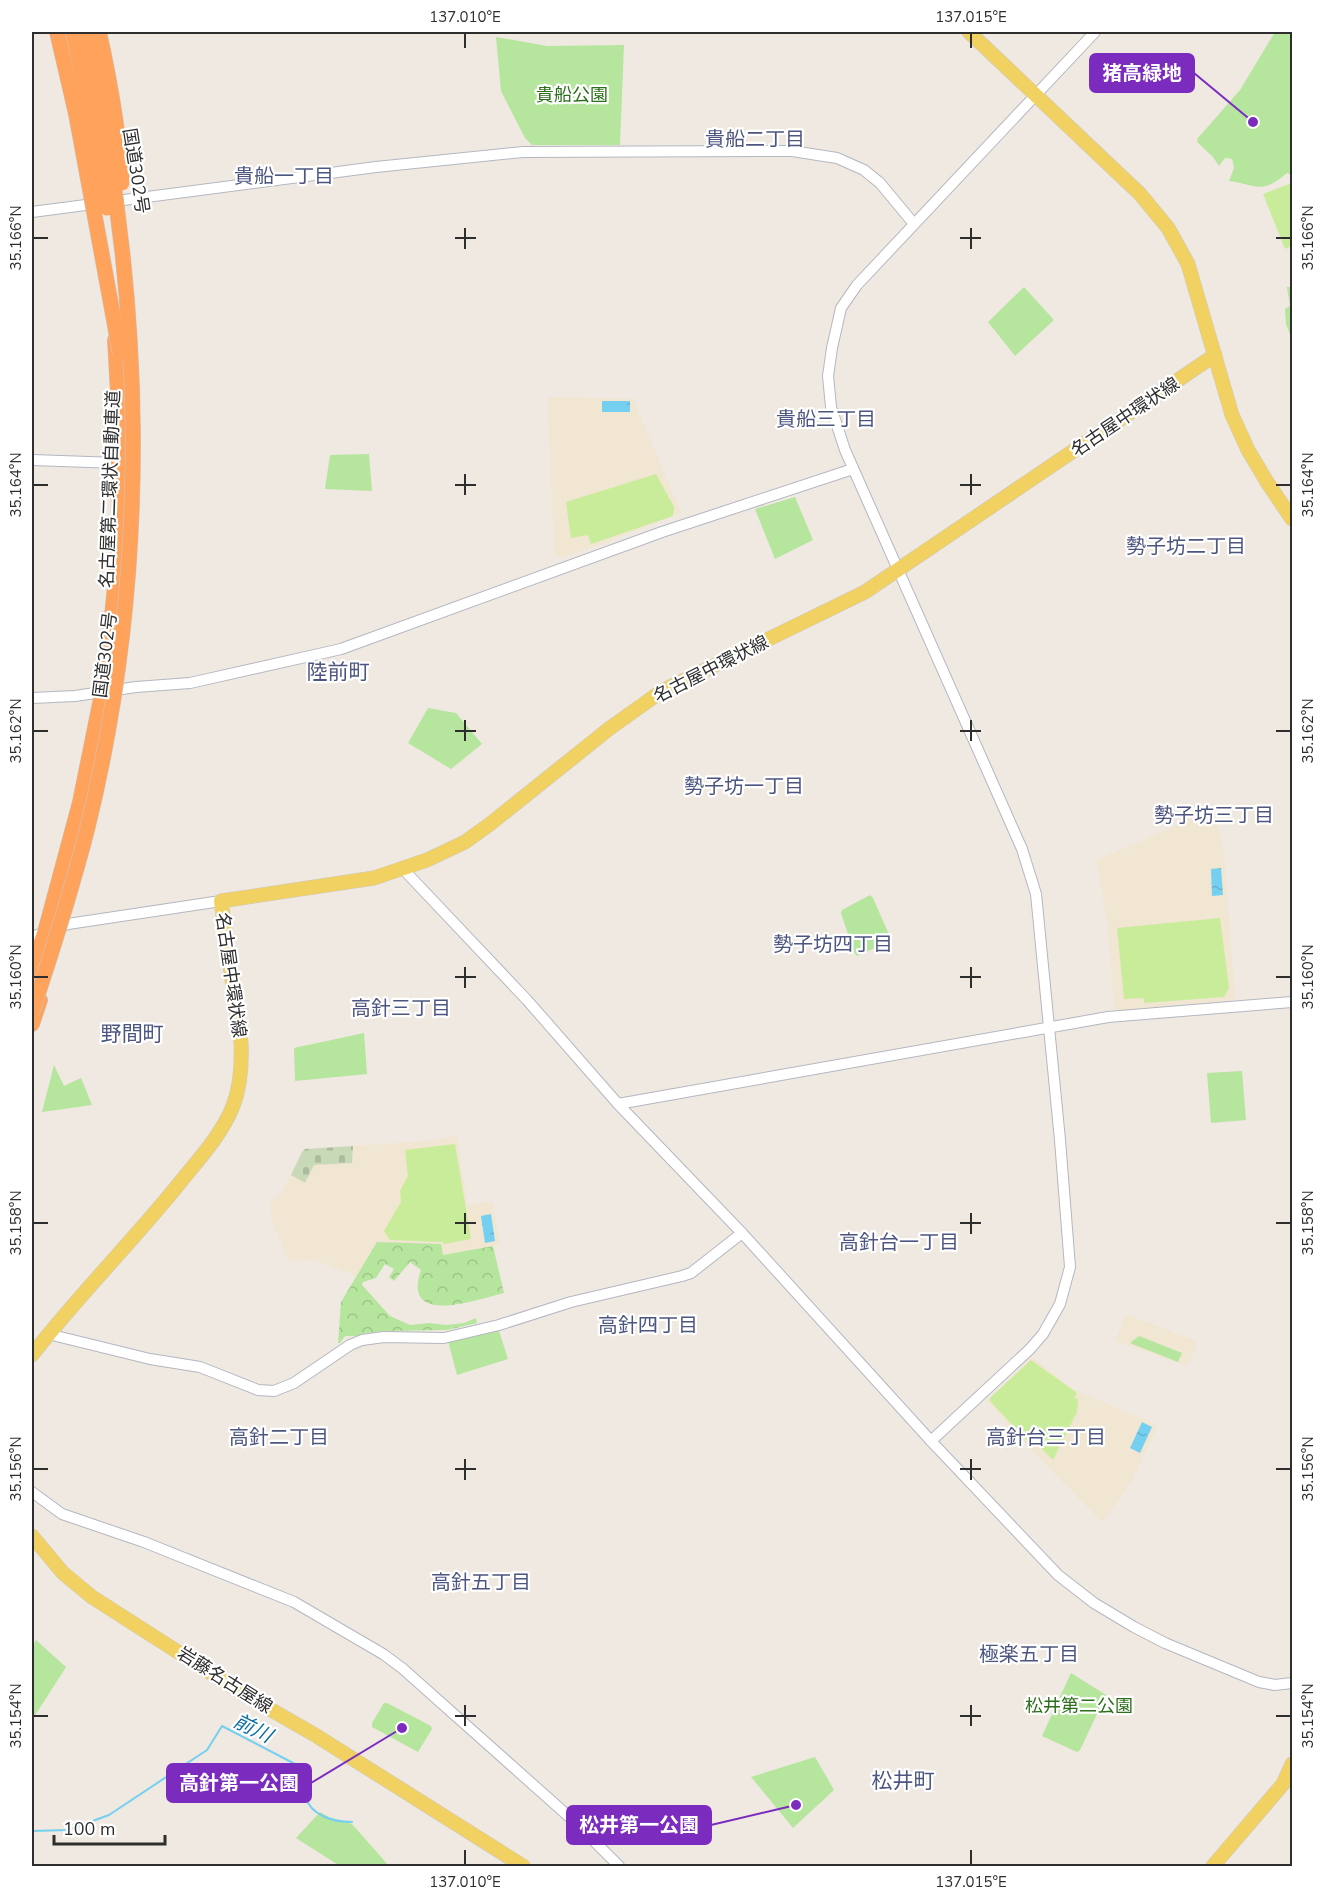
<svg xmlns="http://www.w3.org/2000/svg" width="1324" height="1898" font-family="'Nunito Sans','Noto Sans JP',sans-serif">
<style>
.education{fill:#f0e6d1}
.green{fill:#b6e59e}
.forest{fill:url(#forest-crowns)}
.cemetery{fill:url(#cemetery-stones)}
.pitch{fill:#c9ec9a}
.water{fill:url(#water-ripples)}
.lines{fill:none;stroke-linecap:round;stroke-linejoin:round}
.stream{stroke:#75cff0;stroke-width:2}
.minor-casing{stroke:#b4b7c1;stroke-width:12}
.major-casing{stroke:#c9c9c9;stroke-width:15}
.highway-casing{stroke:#c9c9c9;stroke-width:16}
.minor{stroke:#fff;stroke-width:10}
.major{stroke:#f2d163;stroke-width:14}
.highway{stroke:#ffa35c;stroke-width:15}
.highway-bridge-casing{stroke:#c9c9c9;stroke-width:16;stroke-linecap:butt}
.highway-bridge{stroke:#ffa35c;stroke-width:15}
.ticks{fill:none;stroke:#2e2e2e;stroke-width:2}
.labels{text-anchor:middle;stroke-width:4.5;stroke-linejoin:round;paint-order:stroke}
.park-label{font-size:18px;fill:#2c6e1b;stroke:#fff}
.street-label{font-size:18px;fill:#2e2e2e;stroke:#fff}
.neighbourhood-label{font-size:20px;fill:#4d5680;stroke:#fff}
.water-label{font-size:20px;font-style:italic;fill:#0d6fa3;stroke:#fff}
.quarter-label{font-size:21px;fill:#4d5680;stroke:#fff}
.leader{fill:none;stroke:#7b2cbf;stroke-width:2}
.callout-dot{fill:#7b2cbf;stroke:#fff;stroke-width:2}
.callout{fill:#7b2cbf;stroke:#7b2cbf;stroke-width:2}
.callout-label{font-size:20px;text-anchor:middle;font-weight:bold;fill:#fff}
.neatline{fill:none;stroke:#2e2e2e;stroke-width:2}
.ticks-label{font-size:15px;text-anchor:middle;fill:#2e2e2e}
</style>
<defs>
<pattern id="forest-crowns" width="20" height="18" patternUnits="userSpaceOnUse" patternTransform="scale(1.5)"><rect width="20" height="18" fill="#b6e59e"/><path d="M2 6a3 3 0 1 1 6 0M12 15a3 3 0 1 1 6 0" fill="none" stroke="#9dc588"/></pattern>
<pattern id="cemetery-stones" width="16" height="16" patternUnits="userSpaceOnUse" patternTransform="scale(1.5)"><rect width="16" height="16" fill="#c8d9b8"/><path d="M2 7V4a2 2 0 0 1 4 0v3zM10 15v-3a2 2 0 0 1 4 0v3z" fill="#acbb9e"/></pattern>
<pattern id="water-ripples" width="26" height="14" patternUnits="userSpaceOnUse" patternTransform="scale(1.5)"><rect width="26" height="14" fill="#75cff0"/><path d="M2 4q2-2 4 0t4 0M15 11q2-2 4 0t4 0" fill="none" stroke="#66b2ce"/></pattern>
</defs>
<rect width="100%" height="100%" fill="#efe9e1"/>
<!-- education -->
<g class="education">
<path d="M550,397L633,399L681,513L605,543L560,558L554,553L548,399Z"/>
<path d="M1210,811H1214L1224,853L1235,998L1233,1000L1117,1011L1114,1008L1109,935L1097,860Z"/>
<path d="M457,1136L467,1205L492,1201L500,1245L443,1255L378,1242L357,1276L315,1260L289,1261L272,1222L270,1201L279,1196L291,1175L305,1183L314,1165L352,1163L353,1146L428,1141Z"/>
<path d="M1128,1315L1196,1341L1197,1345L1187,1366L1118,1342L1116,1339L1126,1316Z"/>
<path d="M1032,1357L1075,1390L1154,1424L1157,1428L1131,1482L1104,1520L1101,1521L1047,1466L987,1401Z"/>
</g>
<!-- green -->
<g class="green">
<path d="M1275,32H1292V175L1287,173C1261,195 1258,185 1229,181L1234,168L1232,159L1225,158L1219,166L1213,157L1197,142L1198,138L1240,90Z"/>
<path d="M496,37L547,46L624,45L620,145H532L525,138L501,91Z"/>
<path d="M1024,287L1054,320L1015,356L988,322Z"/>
<path d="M1287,287H1292V340L1286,324L1285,309L1290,306Z"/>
<path d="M369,454L372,491L325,489L330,455Z"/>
<path d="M795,497L813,540L775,559L755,509Z"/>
<path d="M428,708L456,713L482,744L451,769L408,743Z"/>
<path d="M870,895L873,898L891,939L889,942L857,956L854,952L841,913L842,910Z"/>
<path d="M364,1033L367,1074L295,1081L294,1048Z"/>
<path d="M54,1065L64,1086L81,1078L92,1105L42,1112Z"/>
<path d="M1242,1071L1246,1120L1211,1123L1207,1073Z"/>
<path d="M498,1328L508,1359L457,1375L448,1341Z"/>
<path d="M1139,1336L1182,1353L1178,1362L1130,1343Z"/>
<path d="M36,1640L66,1667L34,1717L32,1716V1647Z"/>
<path d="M1071,1673L1106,1695L1080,1750L1077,1752L1042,1736Z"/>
<path d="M384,1703H387L431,1726L432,1729L418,1752L372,1727V1723Z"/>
<path d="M815,1757L834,1790L793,1828L751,1777Z"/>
<path d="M320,1812L329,1817L352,1824L389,1866H340L296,1838Z"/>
</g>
<!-- forest -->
<path class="forest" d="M377,1242L441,1244L443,1255L493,1246L504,1293C476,1300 401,1327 421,1270L410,1262L394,1281L389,1277L394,1269L385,1264L376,1278L363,1282L362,1285L390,1316L410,1325L429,1323L446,1325L464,1323L476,1318L477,1323L447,1330L387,1331L366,1333L359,1336H345L340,1343H338L341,1302Z"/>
<!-- cemetery -->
<path class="cemetery" d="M353,1146L352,1163L314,1165L305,1183L291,1175L302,1152L305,1149Z"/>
<!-- pitch -->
<g class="pitch">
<path d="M1292,183V246L1285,249L1263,194Z"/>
<path d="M656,474L674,507L673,516L591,544L588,535L571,538L566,502Z"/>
<path d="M1220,918L1229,988L1224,997L1144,1003V998L1124,999L1117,928Z"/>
<path d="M455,1144L471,1239L444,1244L443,1242L390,1240L384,1231L401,1202L400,1191L408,1176L405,1150Z"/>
<path d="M1031,1360L1077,1393L1074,1398L1078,1399L1077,1412L1053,1460L1037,1444L1032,1446L990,1401V1398Z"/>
</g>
<!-- water -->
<g class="water">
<rect x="602" y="401" width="28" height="11"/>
<path d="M1221,868L1223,895L1212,896L1211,869Z"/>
<path d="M491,1214L495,1241L485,1243L481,1216Z"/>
<path d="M1142,1422L1152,1427L1140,1453L1130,1448Z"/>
</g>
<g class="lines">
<!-- stream -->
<path class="stream" d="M32,1831L68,1830L109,1815L207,1750L222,1726L295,1764C304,1773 302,1784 305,1796C311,1816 333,1822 352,1822"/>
<defs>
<g id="minor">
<path d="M32,212L376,167L523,152L792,151L837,158L864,170L880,183L914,224"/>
<path d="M32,460L118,463"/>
<path d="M32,698L75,696L136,687L190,683L341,649L662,532L853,469"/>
<path d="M403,869L527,1000L618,1104L742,1233L931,1441L1058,1575L1094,1603L1134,1627L1165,1643L1259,1682L1275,1685L1292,1683"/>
<path d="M32,937L68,924L221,901"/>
<path d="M618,1104L1108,1017L1292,1002"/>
<path d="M48,1334L150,1359L200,1367L258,1390L274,1391L294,1383L350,1345L362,1340L384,1337L444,1338L499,1325L571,1302L682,1276L691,1273L742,1233"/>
<path d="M931,1441L1030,1349L1043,1334L1060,1304L1070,1267L1060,1140L1036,894L1022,849L845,450L831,407L828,376L832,348L841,308L857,285L1095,32"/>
<path d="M32,1492L62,1514L144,1542L294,1602L383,1654L402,1668L575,1822L619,1866"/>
</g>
<g id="major">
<path d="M969,32L1140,194L1168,228L1188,264L1232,415L1248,450L1267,482L1292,519"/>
<path d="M32,1355C78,1296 131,1243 178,1185C198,1160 221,1136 233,1106C241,1085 242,1065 241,1043L221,901L374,878L427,860L465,842L490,824L610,728L662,691L865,592L1215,355"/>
<path d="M32,1536L63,1573L92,1597L242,1693L315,1735L523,1866"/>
<path d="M1213,1866L1283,1784L1292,1764"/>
</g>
<g id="highway">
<path d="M32,969L45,932L80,802L102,693L112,616L119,544L118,394L115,340"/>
<path d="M32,1024L40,1000"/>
</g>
</defs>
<!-- minor casing -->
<use href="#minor" class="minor-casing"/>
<!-- major casing -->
<use href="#major" class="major-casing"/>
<!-- highway casing -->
<use href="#highway" class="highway-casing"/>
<!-- minor -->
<use href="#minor" class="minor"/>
<!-- major -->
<use href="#major" class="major"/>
<!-- highway -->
<use href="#highway" class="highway"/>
<defs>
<g id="highway-bridge">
<path d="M57,32L76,114L120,353"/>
<path d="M73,32L87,97L107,208"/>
<path d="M99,32C110,81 119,132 122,183"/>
<path d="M32,1012C52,952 71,892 87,830C152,568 145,293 85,32"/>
</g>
</defs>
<!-- highway-bridge casing -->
<use href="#highway-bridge" class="highway-bridge-casing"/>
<!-- highway-bridge -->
<use href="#highway-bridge" class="highway-bridge"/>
</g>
<!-- ticks -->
<path class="ticks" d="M465,33V48M971,33V48M465,228V249M971,228V249M33,238H48M455,238H476M960,238H981M1276,238H1291M465,474V495M971,474V495M33,485H48M455,485H476M960,485H981M1276,485H1291M465,720V741M971,720V741M33,731H48M455,731H476M960,731H981M1276,731H1291M465,967V988M971,967V988M33,977H48M455,977H476M960,977H981M1276,977H1291M465,1213V1234M971,1213V1234M33,1223H48M455,1223H476M960,1223H981M1276,1223H1291M465,1459V1480M971,1459V1480M33,1469H48M455,1469H476M960,1469H981M1276,1469H1291M465,1705V1726M971,1705V1726M33,1716H48M455,1716H476M960,1716H981M1276,1716H1291M465,1850V1865M971,1850V1865"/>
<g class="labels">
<!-- park labels -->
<g class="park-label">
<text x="572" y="101">貴船公園</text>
<text x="1079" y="1712">松井第二公園</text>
</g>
<!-- street labels -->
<g class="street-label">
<text transform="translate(136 171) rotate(81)" y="6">国道302号</text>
<text transform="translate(1125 417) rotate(-34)" y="6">名古屋中環状線</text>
<text transform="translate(110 489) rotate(-88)" y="6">名古屋第二環状自動車道</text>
<text transform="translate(105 655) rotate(-83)" y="6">国道302号</text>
<text transform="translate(711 669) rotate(-27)" y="6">名古屋中環状線</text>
<text transform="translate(231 975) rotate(82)" y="6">名古屋中環状線</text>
<text transform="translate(225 1680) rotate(32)" y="6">岩藤名古屋線</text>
</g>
<!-- neighbourhood labels -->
<g class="neighbourhood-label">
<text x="755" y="146">貴船二丁目</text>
<text x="284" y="183">貴船一丁目</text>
<text x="826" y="426">貴船三丁目</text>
<text x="1186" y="553">勢子坊二丁目</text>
<text x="744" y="793">勢子坊一丁目</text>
<text x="1214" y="822">勢子坊三丁目</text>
<text x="833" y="951">勢子坊四丁目</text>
<text x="401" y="1015">高針三丁目</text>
<text x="899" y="1249">高針台一丁目</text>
<text x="648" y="1332">高針四丁目</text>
<text x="279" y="1444">高針二丁目</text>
<text x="1046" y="1444">高針台三丁目</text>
<text x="481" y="1589">高針五丁目</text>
<text x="1029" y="1661">極楽五丁目</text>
</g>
<!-- water labels -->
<g class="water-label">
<text transform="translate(253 1728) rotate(26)" y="7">前川</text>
</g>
<!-- quarter labels -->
<g class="quarter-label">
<text x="338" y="679">陸前町</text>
<text x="132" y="1041">野間町</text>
<text x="903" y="1788">松井町</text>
</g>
</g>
<!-- callouts -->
<path class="leader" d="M1253 122L1194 73M402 1728L311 1783M796 1805L711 1825"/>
<g class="callout-dot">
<circle cx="1253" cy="122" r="6"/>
<circle cx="402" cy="1728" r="6"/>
<circle cx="796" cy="1805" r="6"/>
</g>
<g class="callout">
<rect x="1090" y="54" width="104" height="38" rx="6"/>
<rect x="167" y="1764" width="144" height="38" rx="6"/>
<rect x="567" y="1806" width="144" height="38" rx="6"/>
</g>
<g class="callout-label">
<text x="1142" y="80">猪高緑地</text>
<text x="239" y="1790">高針第一公園</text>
<text x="639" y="1832">松井第一公園</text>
</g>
<!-- border -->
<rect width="1324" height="1898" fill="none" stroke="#ffffff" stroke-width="66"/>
<!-- scale -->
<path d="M54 1835v9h111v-9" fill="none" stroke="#2e2e2e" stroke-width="3"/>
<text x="63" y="1835" font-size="18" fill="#2e2e2e" stroke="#ffffff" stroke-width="4.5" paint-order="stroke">100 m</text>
<rect x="33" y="33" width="1258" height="1832" class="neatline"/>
<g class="ticks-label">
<text x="465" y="22">137.010°E</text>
<text x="971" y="22">137.015°E</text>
<text transform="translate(16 238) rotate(-90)" y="5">35.166°N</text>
<text transform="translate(1308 238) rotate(-90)" y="5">35.166°N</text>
<text transform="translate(16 485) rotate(-90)" y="5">35.164°N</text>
<text transform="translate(1308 485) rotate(-90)" y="5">35.164°N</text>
<text transform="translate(16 731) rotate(-90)" y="5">35.162°N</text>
<text transform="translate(1308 731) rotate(-90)" y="5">35.162°N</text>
<text transform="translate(16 977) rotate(-90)" y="5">35.160°N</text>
<text transform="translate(1308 977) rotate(-90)" y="5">35.160°N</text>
<text transform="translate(16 1223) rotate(-90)" y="5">35.158°N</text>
<text transform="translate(1308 1223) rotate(-90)" y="5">35.158°N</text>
<text transform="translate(16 1469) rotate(-90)" y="5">35.156°N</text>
<text transform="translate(1308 1469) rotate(-90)" y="5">35.156°N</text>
<text transform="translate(16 1716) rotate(-90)" y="5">35.154°N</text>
<text transform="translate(1308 1716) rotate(-90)" y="5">35.154°N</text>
<text x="465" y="1887">137.010°E</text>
<text x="971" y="1887">137.015°E</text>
</g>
</svg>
